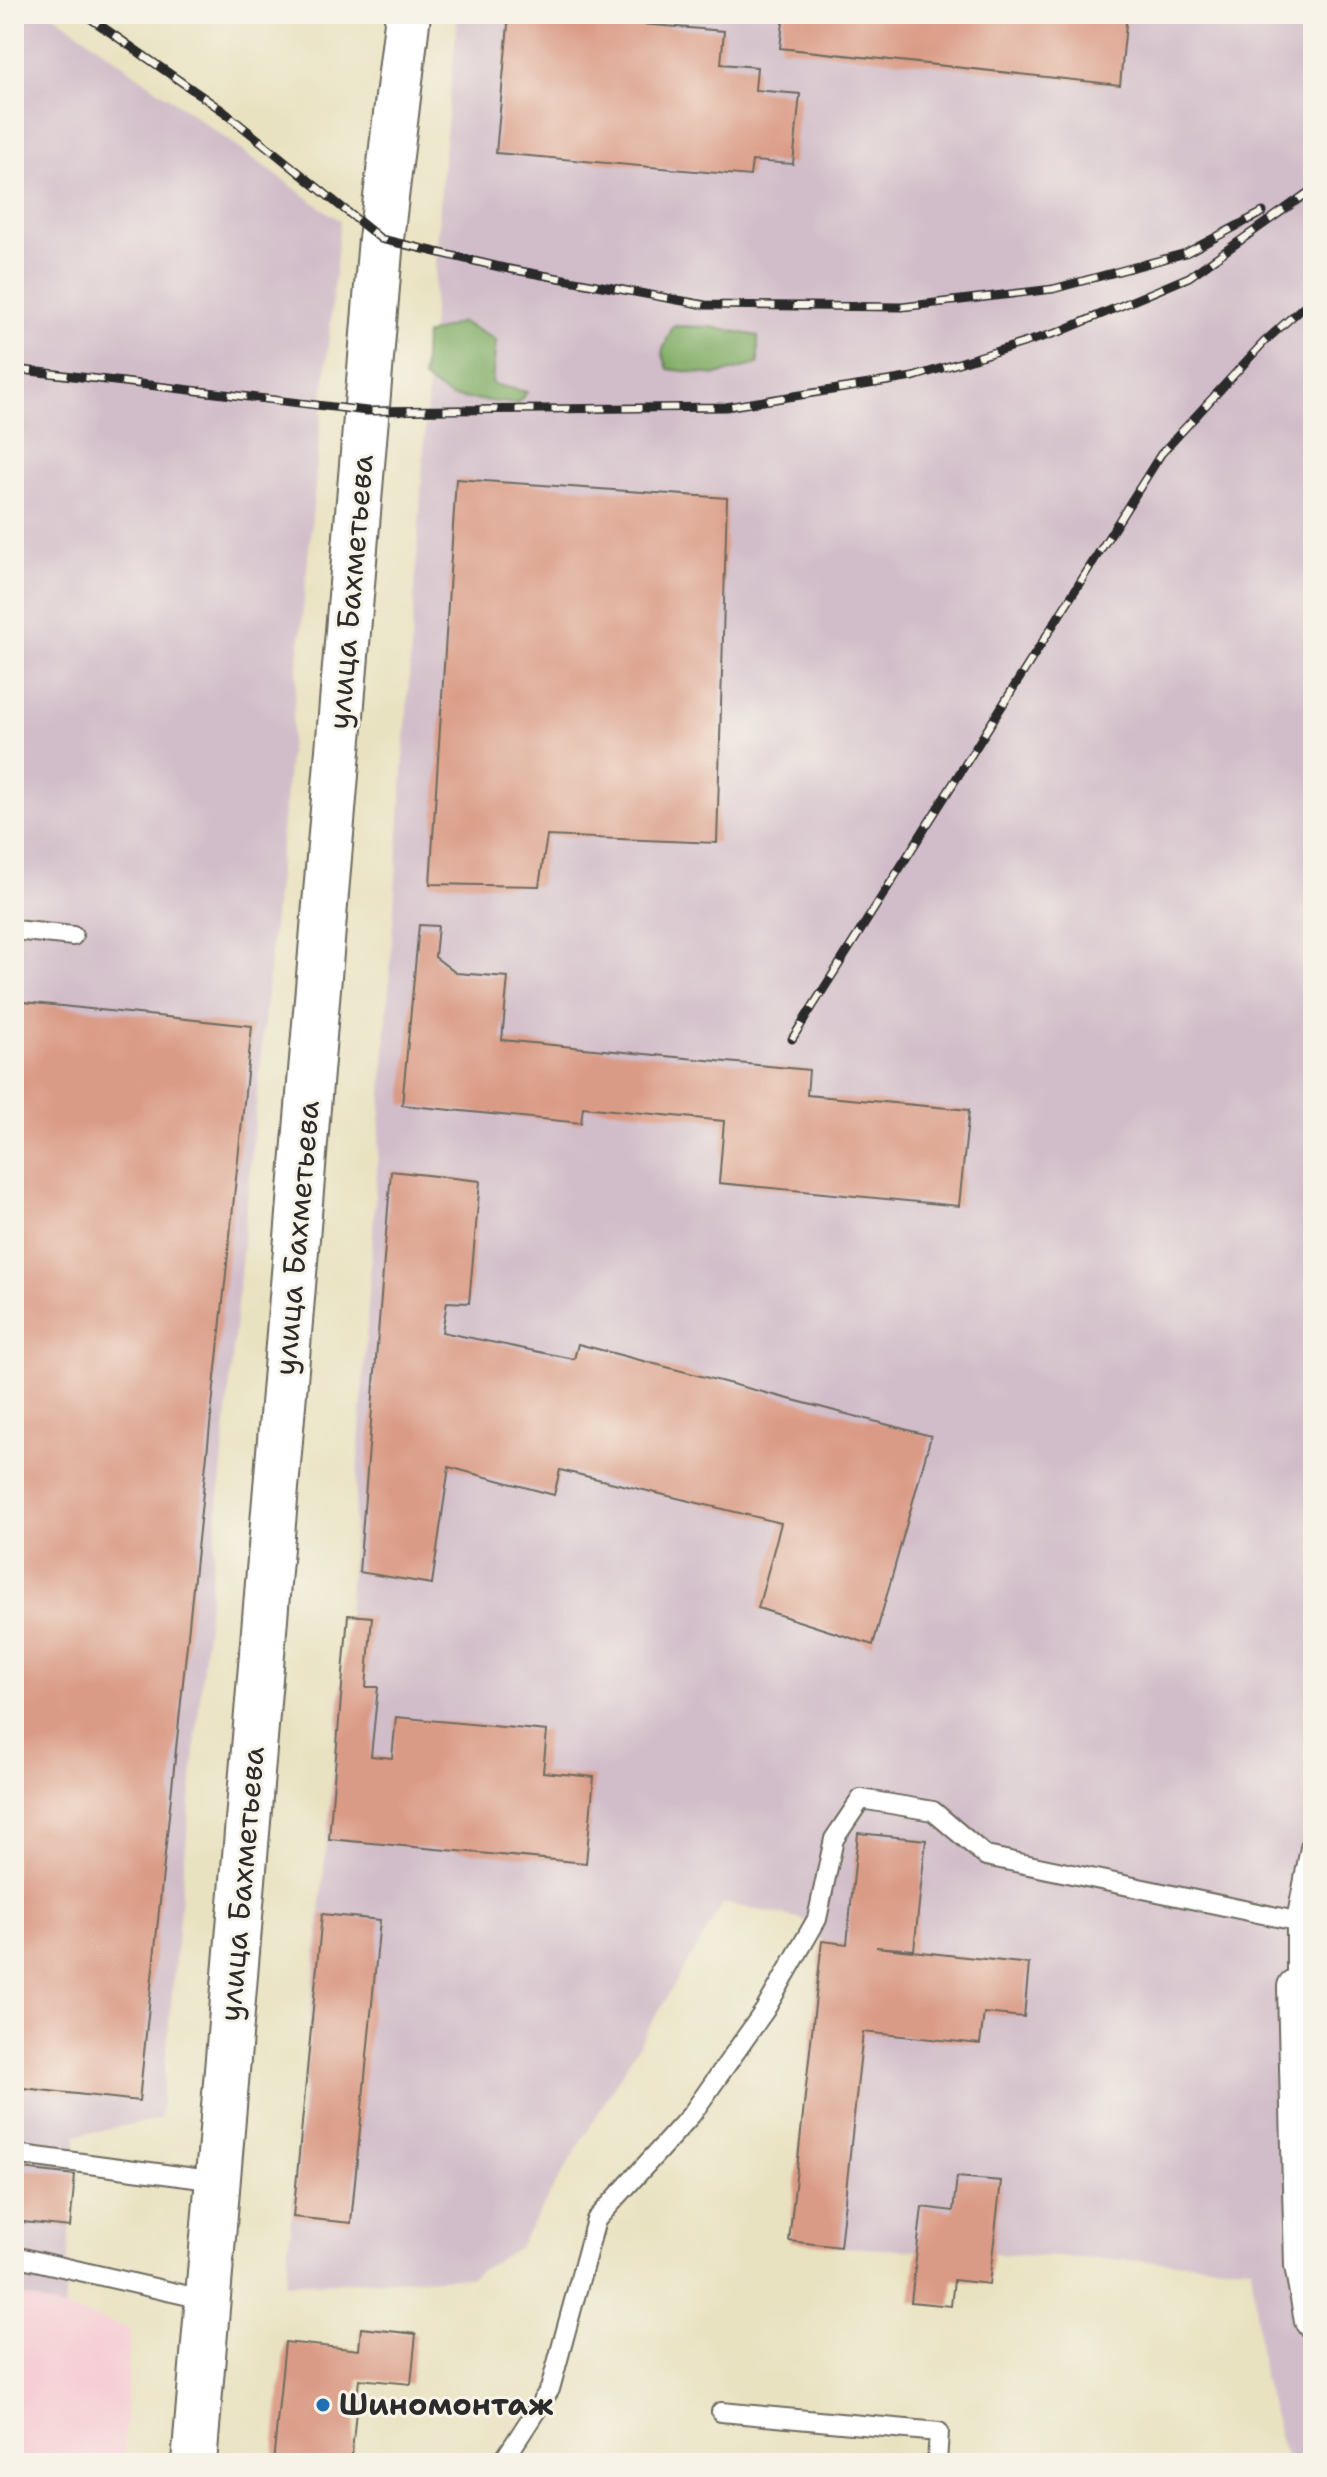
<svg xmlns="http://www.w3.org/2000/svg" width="1327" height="2477" font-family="'Shantell Sans',sans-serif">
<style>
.built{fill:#f6cfd6}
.industrial{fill:#d1bdc9}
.forest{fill:#81ad66;stroke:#566c48;stroke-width:2}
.building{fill:#da9b86}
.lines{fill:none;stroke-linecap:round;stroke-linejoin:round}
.service-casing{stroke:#6e6b60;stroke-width:22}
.minor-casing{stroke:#6e6b60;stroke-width:40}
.tertiary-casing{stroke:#6e6b60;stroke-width:48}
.service{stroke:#fff;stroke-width:18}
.minor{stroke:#fff;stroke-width:36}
.tertiary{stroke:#fff;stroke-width:44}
.rail-casing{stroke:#2b2b2b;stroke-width:9}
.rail{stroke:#f7f3e8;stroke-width:6;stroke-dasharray:18;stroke-linecap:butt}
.poi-dot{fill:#1f6fb2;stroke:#f7f3e8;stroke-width:3}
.labels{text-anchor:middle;stroke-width:6;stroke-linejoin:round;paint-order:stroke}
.street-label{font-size:30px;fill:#2b2b2b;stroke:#f7f3e8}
.poi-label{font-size:30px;font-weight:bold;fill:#2b2b2b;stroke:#f7f3e8;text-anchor:start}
</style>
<rect width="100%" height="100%" fill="#f7f3e8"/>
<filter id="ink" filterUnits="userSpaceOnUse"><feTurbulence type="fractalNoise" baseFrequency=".0125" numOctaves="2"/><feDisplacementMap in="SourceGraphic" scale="16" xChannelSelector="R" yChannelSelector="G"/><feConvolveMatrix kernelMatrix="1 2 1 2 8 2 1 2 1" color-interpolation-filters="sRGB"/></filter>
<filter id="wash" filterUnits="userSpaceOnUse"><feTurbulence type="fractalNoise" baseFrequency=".006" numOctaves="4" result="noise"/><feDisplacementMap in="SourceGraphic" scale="32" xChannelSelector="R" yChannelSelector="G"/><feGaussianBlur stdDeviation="1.8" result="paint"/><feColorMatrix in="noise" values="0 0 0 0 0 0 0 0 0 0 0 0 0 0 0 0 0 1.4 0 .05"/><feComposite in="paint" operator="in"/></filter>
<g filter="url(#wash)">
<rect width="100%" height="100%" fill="#e9e2c1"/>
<!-- built -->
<path class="built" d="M14,2292L130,2329L124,2463H14Z"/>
<!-- industrial -->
<g class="industrial">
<path d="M14,14H53L340,221L160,2119L76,2135L75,2175L64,2309L14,2292Z"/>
<path d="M458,14H1313V2463H1287L1263,2378L1251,2266L840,2247L789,2241L822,1941L803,1919L723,1903L518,2248L469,2277L285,2284L348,1615L442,172Z"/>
</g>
<!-- forest -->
<g class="forest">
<path d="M461,322L496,340L492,384L527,392L517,404L451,397L423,379L425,335Z"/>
<path d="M673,326L711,327L758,336V364L716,375L668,369L662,352Z"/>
</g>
<g id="blocks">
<!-- building -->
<g class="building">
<path d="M509,14H560L559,17L724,31L721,64L757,67L755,90L800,94L793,164L752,161L750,176L496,153Z"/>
<path d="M784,14H1127L1120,85L780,48Z"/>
<path d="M456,479L727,498L717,843L547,836L539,886L430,884Z"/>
<path d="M419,925L438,926L435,957L456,973L508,977L502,1040L809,1070L807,1095L969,1110L959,1206L719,1183L724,1121L583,1107L581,1123L402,1105Z"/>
<path d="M14,1001L252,1026L139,2101L14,2087Z"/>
<path d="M391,1171L480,1181L469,1303L447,1302L442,1332L574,1359L578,1344L931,1436L873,1645L758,1608L781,1523L560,1470L554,1495L449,1467L432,1584L359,1572Z"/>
<path d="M348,1615L372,1617L366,1687H378L371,1756L392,1758L396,1717L547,1731L543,1772L594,1777L586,1863L329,1839Z"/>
<path d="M858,1833L926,1840L914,1950L876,1947L1029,1964L1024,2017L984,2013L980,2044L863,2032L840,2247L789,2241L822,1941L847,1944Z"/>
<path d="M322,1914L380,1920L351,2223L293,2217Z"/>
<path d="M14,2168L75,2175L70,2227L14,2221Z"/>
<path d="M957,2177L1001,2181L989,2284L954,2280L951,2306L911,2302L922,2207L953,2211Z"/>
<path d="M361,2328L416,2334L411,2384L359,2379L351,2463H273L285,2342L359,2350Z"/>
</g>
</g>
</g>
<g filter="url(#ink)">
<use href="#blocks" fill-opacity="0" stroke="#6e6b60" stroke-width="2"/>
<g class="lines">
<defs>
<g id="service">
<path d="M14,930L73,936"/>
<path d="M1296,1987V1921L1313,1832"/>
<path d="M14,2154L217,2181"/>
<path d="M14,2256L207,2300"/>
<path d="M721,2412L939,2432L937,2463"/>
<path d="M502,2463L550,2389L596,2220L691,2115L765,2010L817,1919L834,1839L861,1799L933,1811L986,1856L1296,1921"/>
</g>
<path id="minor" d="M1296,1987L1303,2265L1313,2320"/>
<path id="tertiary" d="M194,2463L381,239L408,14"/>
</defs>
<!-- service casing -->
<use href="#service" class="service-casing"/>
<!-- minor casing -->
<use href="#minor" class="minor-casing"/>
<!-- tertiary casing -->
<use href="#tertiary" class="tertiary-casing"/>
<!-- service -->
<use href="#service" class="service"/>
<!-- minor -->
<use href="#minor" class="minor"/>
<!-- tertiary -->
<use href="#tertiary" class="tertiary"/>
<defs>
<g id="rail">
<path d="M84,14L223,111L381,239L504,268L705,305L902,307L1053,289L1186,253L1263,212"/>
<path d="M14,369L367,411L726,407L913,377L1059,332L1189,277L1313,189"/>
<path d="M792,1039L1161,454L1264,342L1313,298"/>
</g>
</defs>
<!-- rail casing -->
<use href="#rail" class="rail-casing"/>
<!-- rail -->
<use href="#rail" class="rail"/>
</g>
</g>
<!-- markers -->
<circle class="poi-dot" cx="323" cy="2405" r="8"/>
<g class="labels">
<!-- street labels -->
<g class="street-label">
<text transform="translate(351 592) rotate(-85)" y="10">улица Бахметьева</text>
<text transform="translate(297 1238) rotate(-85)" y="10">улица Бахметьева</text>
<text transform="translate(242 1884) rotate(-85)" y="10">улица Бахметьева</text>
</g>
<!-- poi labels -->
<g class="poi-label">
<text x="339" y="2415">Шиномонтаж</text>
</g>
</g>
<!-- margin -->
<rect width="1327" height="2477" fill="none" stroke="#f7f3e8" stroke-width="48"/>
</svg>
